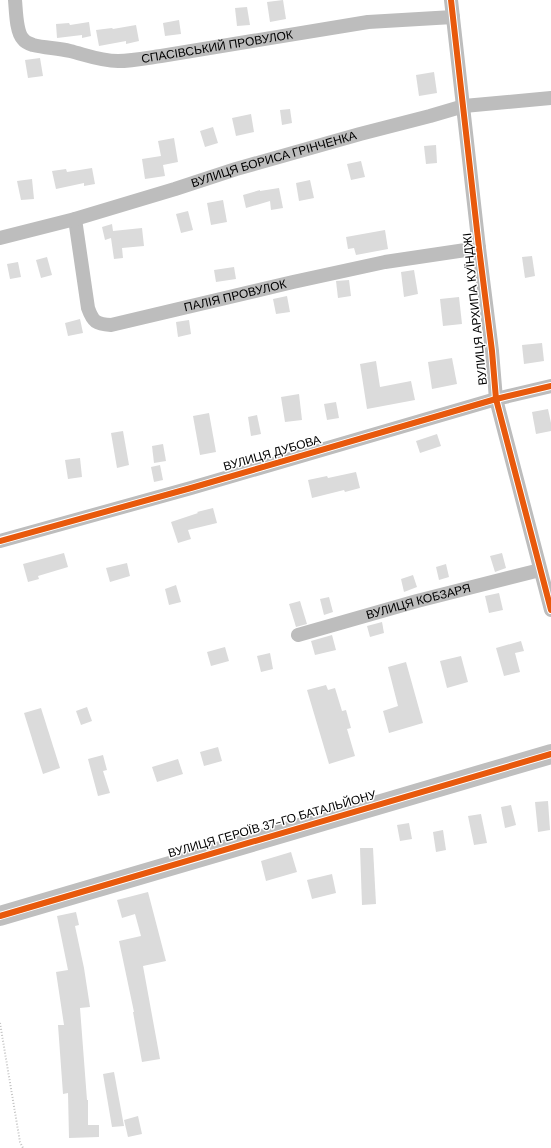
<svg xmlns="http://www.w3.org/2000/svg" width="551" height="1148" font-family="'DM Sans',sans-serif">
<style>
.building{fill:#dbdbdb}
.lines{fill:none;stroke-linecap:round;stroke-linejoin:round}
.path{stroke:#c2c2c2;stroke-width:2;stroke-dasharray:1 2;stroke-linecap:butt}
.street{stroke:#bdbdbd;stroke-width:14}
.secondary{stroke:#bfbfbf;stroke-width:20}
.cycleway-casing{stroke:#fff;stroke-width:8}
.cycleway{stroke:#e8590c;stroke-width:6}
.labels{text-anchor:middle;stroke-width:3;stroke-linejoin:round;paint-order:stroke}
.street-label{font-size:12px;fill:#000;stroke:#fff}
</style>
<rect width="100%" height="100%" fill="#fff"/>
<!-- building -->
<g class="building">
<path d="M283,0L286,19L270,22L267,2Z"/>
<path d="M247,7L250,25L237,26L235,8Z"/>
<path d="M179,20L181,34L165,36L163,23Z"/>
<path d="M89,22L91,36L82,38V35L57,38L56,24L69,23L70,25Z"/>
<path d="M136,25L139,41L126,44V41L99,46L96,30L112,28L113,29Z"/>
<path d="M40,58L43,76L28,78L25,60Z"/>
<path d="M434,72L437,93L419,96L416,75Z"/>
<path d="M290,109L292,123L282,125L280,110Z"/>
<path d="M251,114L254,132L236,136L232,118Z"/>
<path d="M213,127L218,143L205,147L200,131Z"/>
<path d="M174,138L178,162L163,165L165,176L145,179L142,159L161,156L158,141Z"/>
<path d="M436,145L437,163L426,164L424,146Z"/>
<path d="M361,161L365,177L351,180L347,164Z"/>
<path d="M92,168L95,184L84,186V183L56,189L52,171L66,169L67,172Z"/>
<path d="M32,179L34,199L21,200L17,181Z"/>
<path d="M310,180L314,198L299,201L296,183Z"/>
<path d="M279,188L283,208L271,210L270,201L246,208L243,195L260,190V191Z"/>
<path d="M223,200L227,222L211,225L207,203Z"/>
<path d="M188,211L193,230L181,233L176,214Z"/>
<path d="M112,224L113,231L142,228L144,246L122,248L123,258L114,259L111,238L105,240L102,227Z"/>
<path d="M385,230L388,249L356,255L354,248L348,249L346,237Z"/>
<path d="M532,256L535,276L525,278L522,257Z"/>
<path d="M47,257L52,275L41,278L36,260Z"/>
<path d="M18,262L21,277L10,279L7,264Z"/>
<path d="M234,267L236,279L216,282L214,270Z"/>
<path d="M414,270L418,294L404,297L401,272Z"/>
<path d="M349,280L351,296L338,298L336,281Z"/>
<path d="M287,296L290,312L276,314L273,299Z"/>
<path d="M459,297L462,324L443,326L440,299Z"/>
<path d="M80,319L83,333L68,336L65,323Z"/>
<path d="M189,320L191,334L178,337L176,322Z"/>
<path d="M542,343L544,361L524,364L522,345Z"/>
<path d="M452,358L457,384L432,389L428,362Z"/>
<path d="M376,361L380,387L411,381L415,400L367,409L360,364Z"/>
<path d="M299,394L302,420L285,422L281,397Z"/>
<path d="M336,402L339,418L327,420L324,404Z"/>
<path d="M548,409L551,423V431L536,434L532,412Z"/>
<path d="M209,413L216,452L200,455L193,416Z"/>
<path d="M257,415L261,434L251,436L248,417Z"/>
<path d="M123,431L129,465L117,468L111,433Z"/>
<path d="M437,434L441,446L420,453L416,441Z"/>
<path d="M163,444L166,461L154,463L152,446Z"/>
<path d="M80,458L82,477L68,479L65,460Z"/>
<path d="M160,465L163,480L154,482L151,467Z"/>
<path d="M356,472L360,488L345,492L344,490L312,498L308,480L327,476L328,478Z"/>
<path d="M213,508L217,523L188,530L191,539L178,543L171,522L198,513L197,512Z"/>
<path d="M64,553L68,567L38,576L39,579L28,582L23,564Z"/>
<path d="M502,553L506,568L495,572L490,556Z"/>
<path d="M127,563L130,576L110,582L106,568Z"/>
<path d="M446,564L449,577L439,580L436,567Z"/>
<path d="M413,575L417,587L404,592L401,579Z"/>
<path d="M176,585L181,602L169,605L165,589Z"/>
<path d="M499,593L503,610L489,613L485,596Z"/>
<path d="M329,597L333,612L324,615L320,599Z"/>
<path d="M300,601L307,624L296,627L289,604Z"/>
<path d="M382,622L384,633L370,637L367,626Z"/>
<path d="M332,635L336,650L315,655L311,641Z"/>
<path d="M521,641L524,651L515,653L520,672L504,676L496,648Z"/>
<path d="M225,647L229,661L211,666L207,652Z"/>
<path d="M270,653L273,669L261,672L257,656Z"/>
<path d="M461,656L468,682L447,688L440,661Z"/>
<path d="M406,662L423,723L389,733L383,711L398,706L388,667Z"/>
<path d="M326,685L328,690L335,688L342,711L346,710L351,728L347,729L355,756L329,764L307,690Z"/>
<path d="M87,707L92,721L81,725L76,711Z"/>
<path d="M41,708L60,768L43,774L24,713Z"/>
<path d="M218,747L222,761L204,766L200,752Z"/>
<path d="M103,755L107,770L103,771L110,793L98,796L88,759Z"/>
<path d="M178,759L183,774L157,782L152,767Z"/>
<path d="M548,801L550,830L538,832L535,802Z"/>
<path d="M511,805L516,825L505,828L501,807Z"/>
<path d="M481,814L487,843L474,845L468,816Z"/>
<path d="M409,823L412,839L400,841L397,825Z"/>
<path d="M443,830L446,850L436,852L433,832Z"/>
<path d="M360,848H373L376,904L362,905Z"/>
<path d="M291,852L297,872L266,881L261,861Z"/>
<path d="M332,874L336,893L312,899L307,880Z"/>
<path d="M148,892L166,961L143,966L160,1059L142,1062L133,1012H134L119,941L141,936L135,914L122,918L117,900Z"/>
<path d="M76,912L79,925L75,926L84,968L90,1007L80,1008L87,1100H88V1125H99V1137L69,1138L68,1093L63,1094L58,1025H64L56,972L68,970L57,916Z"/>
<path d="M114,1072L124,1126L112,1127L103,1074Z"/>
<path d="M138,1116L142,1134L128,1137L124,1120Z"/>
</g>
<g class="lines">
<!-- path -->
<path class="path" d="M0,1023L20,1142L23,1148"/>
<!-- street -->
<g class="street">
<path id="s1" d="M15,0C16,10 16,32 23,39C25,42 30,44 33,45C45,48 58,48 70,51C86,55 101,61 118,61C132,61 147,58 161,56L368,22L453,17"/>
<path d="M451,0L479,248L492,351L496,399L551,610"/>
<path id="s2" d="M75,219L88,308C93,322 96,324 111,325L293,282L385,262L479,248"/>
<path id="s3" d="M0,238L75,219L175,189L236,169L360,134L430,116L464,106L551,98"/>
<path d="M0,541L191,488L496,399L551,386"/>
<path id="s4" d="M298,635L417,601L540,570"/>
</g>
<!-- secondary -->
<path class="secondary" d="M0,916L551,754"/>
<defs>
<g id="cycleway">
<path d="M451,0L479,248L492,351L496,399L551,610"/>
<path d="M0,541L191,488L496,399L551,386"/>
<path d="M0,916L551,754"/>
</g>
</defs>
<!-- cycleway casing -->
<use href="#cycleway" class="cycleway-casing"/>
<!-- cycleway -->
<use href="#cycleway" class="cycleway"/>
</g>
<g class="labels">
<!-- street labels -->
<g class="street-label">
<text dy="4" stroke="none"><textPath href="#s1" startOffset="239">СПАСІВСЬКИЙ ПРОВУЛОК</textPath></text>
<text dy="4" stroke="none"><textPath href="#s3" startOffset="285">ВУЛИЦЯ БОРИСА ГРІНЧЕНКА</textPath></text>
<text dy="4" stroke="none"><textPath href="#s2" startOffset="249">ПАЛІЯ ПРОВУЛОК</textPath></text>
<text transform="translate(475 309) rotate(-96)" y="4">ВУЛИЦЯ АРХИПА КУЇНДЖІ</text>
<text transform="translate(272 453) rotate(-16)" y="4">ВУЛИЦЯ ДУБОВА</text>
<text dy="4" stroke="none"><textPath href="#s4" startOffset="125">ВУЛИЦЯ КОБЗАРЯ</textPath></text>
<text transform="translate(272 824) rotate(-16)" y="4">ВУЛИЦЯ ГЕРОЇВ 37-ГО БАТАЛЬЙОНУ</text>
</g>
</g>
</svg>
